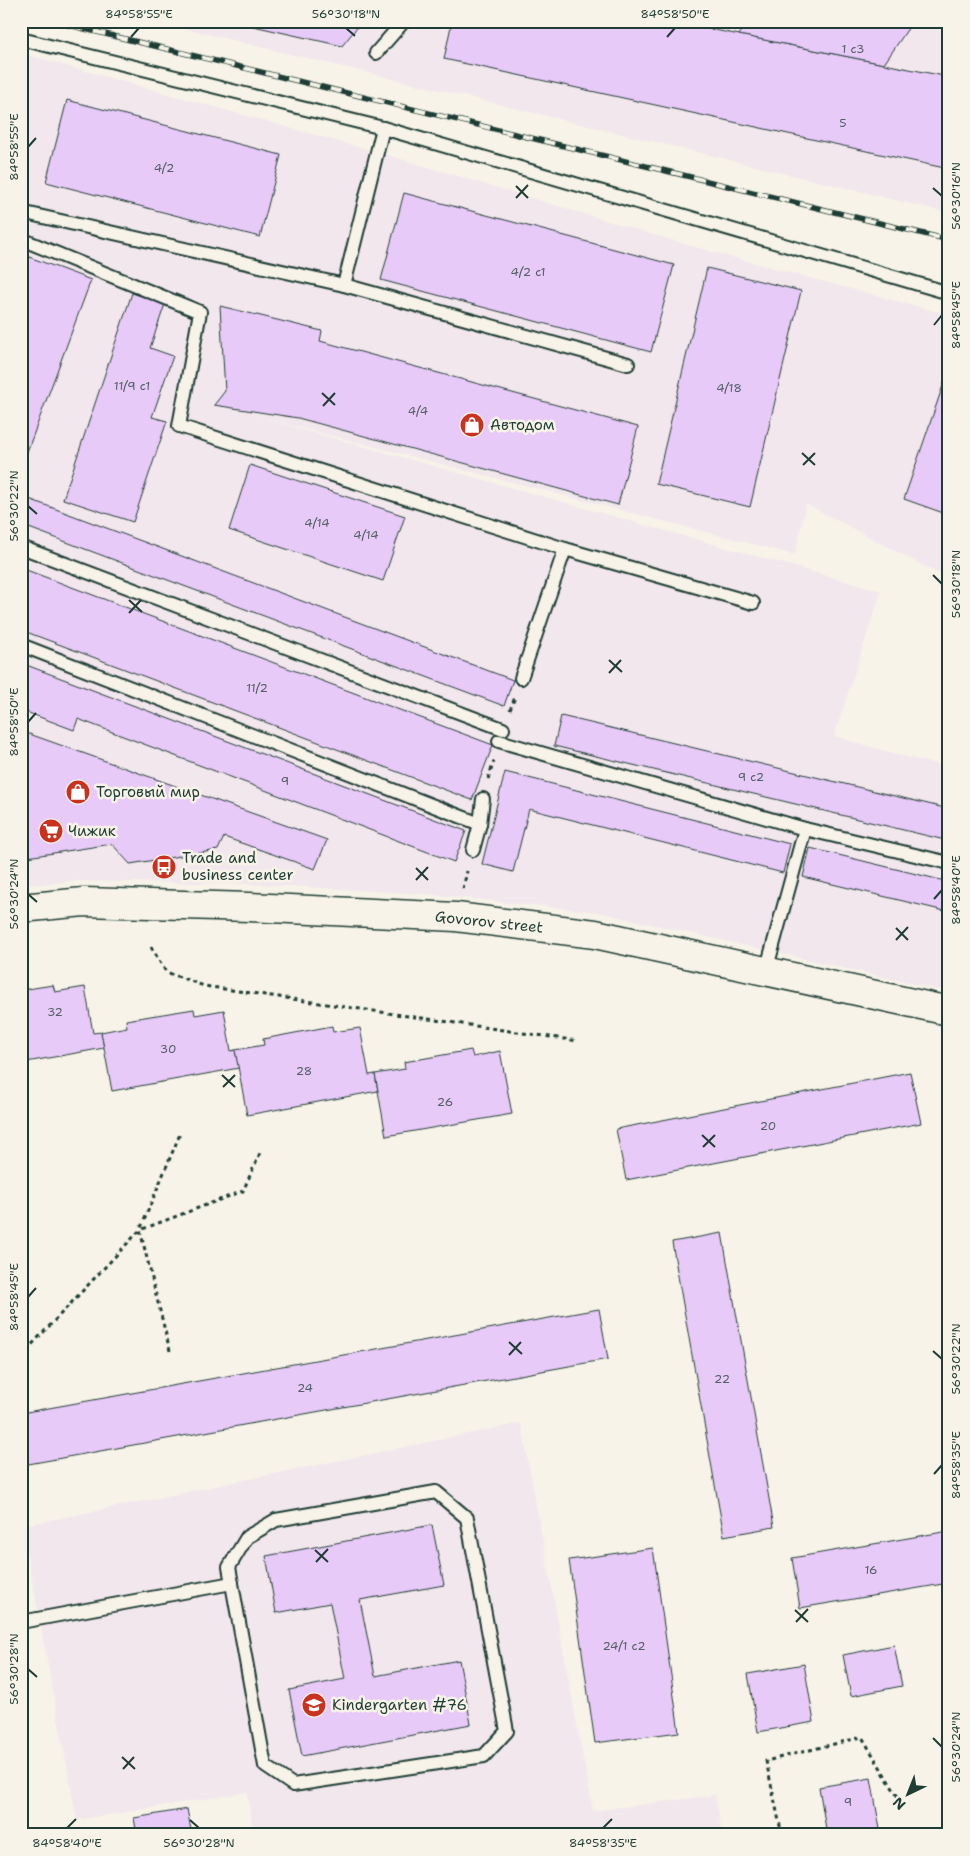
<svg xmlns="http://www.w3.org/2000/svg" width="970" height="1856" font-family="'Shantell Sans',sans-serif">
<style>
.built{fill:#f2e7ed}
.building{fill:#e8caf8;stroke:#1f3d34}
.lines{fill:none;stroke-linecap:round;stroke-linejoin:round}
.lane-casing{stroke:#1f3d34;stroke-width:16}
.secondary-casing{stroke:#1f3d34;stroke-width:31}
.path{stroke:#1f3d34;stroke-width:3;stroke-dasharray:4 4;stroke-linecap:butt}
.lane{stroke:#f7f3e8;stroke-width:12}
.secondary{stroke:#f7f3e8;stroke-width:28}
.rail-casing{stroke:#1f3d34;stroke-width:5.5}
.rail{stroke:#f7f3e8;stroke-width:4;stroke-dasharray:11;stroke-linecap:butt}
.ticks{fill:none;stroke:#1f3d34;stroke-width:2}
.labels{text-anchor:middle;stroke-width:5;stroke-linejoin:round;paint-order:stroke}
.number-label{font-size:12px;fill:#516065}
.poi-label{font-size:15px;fill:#1f3d34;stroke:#f7f3e8;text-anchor:start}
.street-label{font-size:15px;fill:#1f3d34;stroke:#f7f3e8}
.neatline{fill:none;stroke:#1f3d34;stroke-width:2}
.ticks-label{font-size:12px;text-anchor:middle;fill:#1f3d34}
</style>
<rect width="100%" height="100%" fill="#f7f3e8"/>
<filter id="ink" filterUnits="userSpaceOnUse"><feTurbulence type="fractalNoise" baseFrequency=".02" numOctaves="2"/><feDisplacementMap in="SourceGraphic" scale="10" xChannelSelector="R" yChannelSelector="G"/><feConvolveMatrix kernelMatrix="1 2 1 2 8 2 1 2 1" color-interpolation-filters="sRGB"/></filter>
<g filter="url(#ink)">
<!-- built -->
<g class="built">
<path d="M153,21H949V213Z"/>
<path d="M21,53L401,159L698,248L949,315V579L806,504L795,555L251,415L881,591L834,736L906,757L949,767V992L598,912L426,894L250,884L75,881L21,886Z"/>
<path d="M521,1423L593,1811L715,1795L722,1835H254L247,1792L77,1820L22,1526Z"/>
</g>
<!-- building -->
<g class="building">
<path d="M231,21H362L342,46Z"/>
<path d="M452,21H670L949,77V169L444,59Z"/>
<path d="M670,21H706L703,28Z"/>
<path d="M748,21H913L884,64L739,35Z"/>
<path d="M67,100L281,155L260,237L46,182Z"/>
<path d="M404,193L674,265L651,352L381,280Z"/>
<path d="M21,254L91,280L21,468Z"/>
<path d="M707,268L801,291L750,507L656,484Z"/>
<path d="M132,293L165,304L150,348L173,356L152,417L167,421L133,522L63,499Z"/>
<path d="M220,306L322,331L320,341L638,427L618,505L298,418L214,405L225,391Z"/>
<path d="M949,368V515L904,499Z"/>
<path d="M250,465L405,516L383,581L229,530Z"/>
<path d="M21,496L513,680L504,706L21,525Z"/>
<path d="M21,568L493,745L472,800L21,630Z"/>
<path d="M21,663L466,831L454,862L78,719L74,730L21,710Z"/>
<path d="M561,716L949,809V841L554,746Z"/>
<path d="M21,731L327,840L315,869L224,837L218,850L130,864L112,844L21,858Z"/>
<path d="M505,772L790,844L783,873L529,809L513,872L482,864Z"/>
<path d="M810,848L949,882V912L803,877Z"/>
<path d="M53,985L55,992L85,987L93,1033L101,1032L104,1048L21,1063V990Z"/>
<path d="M194,1009L195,1015L224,1010L231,1051L235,1050L239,1068L112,1091L101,1032L127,1027L126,1020Z"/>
<path d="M332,1026L333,1032L360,1028L369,1075L375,1074L378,1091L247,1115L235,1050L264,1045L263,1039Z"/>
<path d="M471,1050L473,1057L500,1051L512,1114L386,1136L375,1074L405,1069L404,1062Z"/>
<path d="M910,1072L921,1123L626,1180L616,1129Z"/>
<path d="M722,1233L774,1527L724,1536L672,1242Z"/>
<path d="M599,1309L608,1359L23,1465L21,1455V1413Z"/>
<path d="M432,1525L444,1585L360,1600L375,1676L459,1660L471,1724L302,1756L289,1690L345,1679L330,1603L276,1613L266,1556Z"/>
<path d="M949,1531V1583L800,1608L792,1558Z"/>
<path d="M653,1548L679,1732L595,1743L569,1560Z"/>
<path d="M894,1645L902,1686L851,1696L843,1655Z"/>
<path d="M804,1664L814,1722L758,1732L748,1674Z"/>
<path d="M871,1778L881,1835H827L819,1787Z"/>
<path d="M187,1809L192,1835H137L134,1818Z"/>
</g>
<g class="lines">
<defs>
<g id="lane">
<path d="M21,39L383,128L949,293"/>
<path d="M376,53L404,21"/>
<path d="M21,212L344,285L383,128"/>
<path d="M21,239L200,312L179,426L565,549L753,603"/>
<path d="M344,285L628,364"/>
<path d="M21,547L503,729"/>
<path d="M21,645L480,824"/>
<path d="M521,678L565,549"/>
<path d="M499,741L805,829L949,863"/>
<path d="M473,850L480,824L483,799"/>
<path d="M766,971L805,829"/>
<path d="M436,1492L467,1518L507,1731L484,1756L293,1785L265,1766L229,1567L247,1537L276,1520Z"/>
<path d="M21,1622L232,1583"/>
</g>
<path id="secondary" d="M21,908L84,902L249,907L456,917L595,934L949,1011"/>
</defs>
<!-- lane casing -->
<use href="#lane" class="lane-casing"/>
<!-- secondary casing -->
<use href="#secondary" class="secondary-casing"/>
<!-- path -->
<g class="path">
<path d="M510,710L515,697"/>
<path d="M488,779L494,761"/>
<path d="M463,889L467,871"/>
<path d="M151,947L166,972L204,986L578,1041"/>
<path d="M170,1351L140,1230L243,1191L261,1151"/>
<path d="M21,1356L140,1230L180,1134"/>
<path d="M782,1835L766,1761L862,1737L901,1802"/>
</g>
<!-- lane -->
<use href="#lane" class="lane"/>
<!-- secondary -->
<use href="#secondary" class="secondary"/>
<defs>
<path id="rail" d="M52,21L949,240"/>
</defs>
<!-- rail casing -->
<use href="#rail" class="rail-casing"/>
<!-- rail -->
<use href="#rail" class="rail"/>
</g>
</g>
<!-- ticks -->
<path class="ticks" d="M346,28L355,36M131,37L139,28M667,37L675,28M28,147L36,138M516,186L528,198M933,188L942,196M516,198L528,185M934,325L942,315M322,393L335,405M323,406L335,393M802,453L815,465M803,465L815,453M28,506L37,514M933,575L942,584M129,600L142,612M129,613L141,600M609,660L622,672M609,673L621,660M28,722L36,713M416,868L428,880M416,880L428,867M28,894L37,902M934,899L942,890M896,928L908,940M896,940L908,927M222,1075L235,1087M223,1087L235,1075M702,1135L715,1147M703,1147L715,1135M28,1297L36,1288M509,1342L522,1354M933,1351L942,1359M509,1355L521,1342M934,1474L942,1465M315,1550L328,1562M316,1562L328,1549M795,1610L808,1622M796,1622L808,1609M28,1669L37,1677M933,1738L942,1747M122,1757L135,1769M123,1769L134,1757M190,1820L199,1828M67,1828L76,1819M603,1828L612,1819"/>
<!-- icons -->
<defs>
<symbol id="shop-disc" viewBox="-11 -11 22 22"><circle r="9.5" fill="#c8321e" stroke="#f7f3e8"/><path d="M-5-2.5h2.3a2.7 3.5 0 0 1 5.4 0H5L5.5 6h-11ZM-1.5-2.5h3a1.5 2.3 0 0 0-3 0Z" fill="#fff"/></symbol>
<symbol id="supermarket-disc" viewBox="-11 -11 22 22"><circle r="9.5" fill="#c8321e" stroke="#f7f3e8"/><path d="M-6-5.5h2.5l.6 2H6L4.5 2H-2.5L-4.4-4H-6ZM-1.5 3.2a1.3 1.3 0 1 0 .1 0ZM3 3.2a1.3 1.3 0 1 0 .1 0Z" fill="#fff"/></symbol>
<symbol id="bus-disc" viewBox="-11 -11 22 22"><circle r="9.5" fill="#c8321e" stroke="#f7f3e8"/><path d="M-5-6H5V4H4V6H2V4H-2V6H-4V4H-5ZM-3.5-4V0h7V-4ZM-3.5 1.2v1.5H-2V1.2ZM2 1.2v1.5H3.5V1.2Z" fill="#fff"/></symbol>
<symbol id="school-disc" viewBox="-11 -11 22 22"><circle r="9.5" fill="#c8321e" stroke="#f7f3e8"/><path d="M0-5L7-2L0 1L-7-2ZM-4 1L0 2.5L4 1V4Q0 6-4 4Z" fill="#fff"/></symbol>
</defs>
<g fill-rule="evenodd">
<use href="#shop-disc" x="458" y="411" width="28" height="28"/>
<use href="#shop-disc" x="64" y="778" width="28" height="28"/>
<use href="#supermarket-disc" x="37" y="817" width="28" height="28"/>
<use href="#bus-disc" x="150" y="853" width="28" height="28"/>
<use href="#school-disc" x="300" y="1691" width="28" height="28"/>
</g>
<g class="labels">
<!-- number labels -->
<g class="number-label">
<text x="853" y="53">1 с3</text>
<text x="843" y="127">5</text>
<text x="164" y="172">4/2</text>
<text x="528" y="276">4/2 с1</text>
<text x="132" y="390">11/9 с1</text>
<text x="729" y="392">4/18</text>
<text x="418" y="415">4/4</text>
<text x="317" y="527">4/14</text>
<text x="366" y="539">4/14</text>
<text x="257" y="692">11/2</text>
<text x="751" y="781">9 с2</text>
<text x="285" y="785">9</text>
<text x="55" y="1016">32</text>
<text x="168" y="1053">30</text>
<text x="304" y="1075">28</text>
<text x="445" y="1106">26</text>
<text x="768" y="1130">20</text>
<text x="722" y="1383">22</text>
<text x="305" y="1392">24</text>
<text x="871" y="1574">16</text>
<text x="624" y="1650">24/1 с2</text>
<text x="848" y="1806">9</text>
</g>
<!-- poi labels -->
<g class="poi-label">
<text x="490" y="430">Автодом</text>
<text x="96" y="797">Торговый мир</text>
<text x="68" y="836">Чижик</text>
<text x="182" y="863">Trade and<tspan x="182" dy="17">business center</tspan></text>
<text x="332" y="1710">Kindergarten #76</text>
</g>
<!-- street labels -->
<g class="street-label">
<text transform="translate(489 922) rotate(6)" y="5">Govorov street</text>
</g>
</g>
<!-- margin -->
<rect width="970" height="1856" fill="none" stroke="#f7f3e8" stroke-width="55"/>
<!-- north arrow -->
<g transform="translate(908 1794) rotate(223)" stroke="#f7f3e8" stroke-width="4" paint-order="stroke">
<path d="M0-4L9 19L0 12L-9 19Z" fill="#1f3d34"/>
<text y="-8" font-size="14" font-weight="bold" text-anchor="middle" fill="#1f3d34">N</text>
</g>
<rect x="28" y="28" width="914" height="1800" class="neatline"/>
<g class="ticks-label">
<text x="139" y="18">84°58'55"E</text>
<text x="346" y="18">56°30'18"N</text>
<text x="675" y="18">84°58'50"E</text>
<text transform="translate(14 147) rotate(-90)" y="4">84°58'55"E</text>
<text transform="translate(956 196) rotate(-90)" y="4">56°30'16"N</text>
<text transform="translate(956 315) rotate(-90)" y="4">84°58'45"E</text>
<text transform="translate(14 506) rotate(-90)" y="4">56°30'22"N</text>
<text transform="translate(956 584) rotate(-90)" y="4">56°30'18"N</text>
<text transform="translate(14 722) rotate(-90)" y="4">84°58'50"E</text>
<text transform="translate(956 890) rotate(-90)" y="4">84°58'40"E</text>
<text transform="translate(14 894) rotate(-90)" y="4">56°30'24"N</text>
<text transform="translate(14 1297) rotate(-90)" y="4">84°58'45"E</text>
<text transform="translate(956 1359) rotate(-90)" y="4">56°30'22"N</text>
<text transform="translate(956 1465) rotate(-90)" y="4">84°58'35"E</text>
<text transform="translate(14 1669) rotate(-90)" y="4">56°30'28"N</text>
<text transform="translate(956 1747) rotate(-90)" y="4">56°30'24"N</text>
<text x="67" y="1847">84°58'40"E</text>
<text x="199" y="1847">56°30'28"N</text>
<text x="603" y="1847">84°58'35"E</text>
</g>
</svg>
